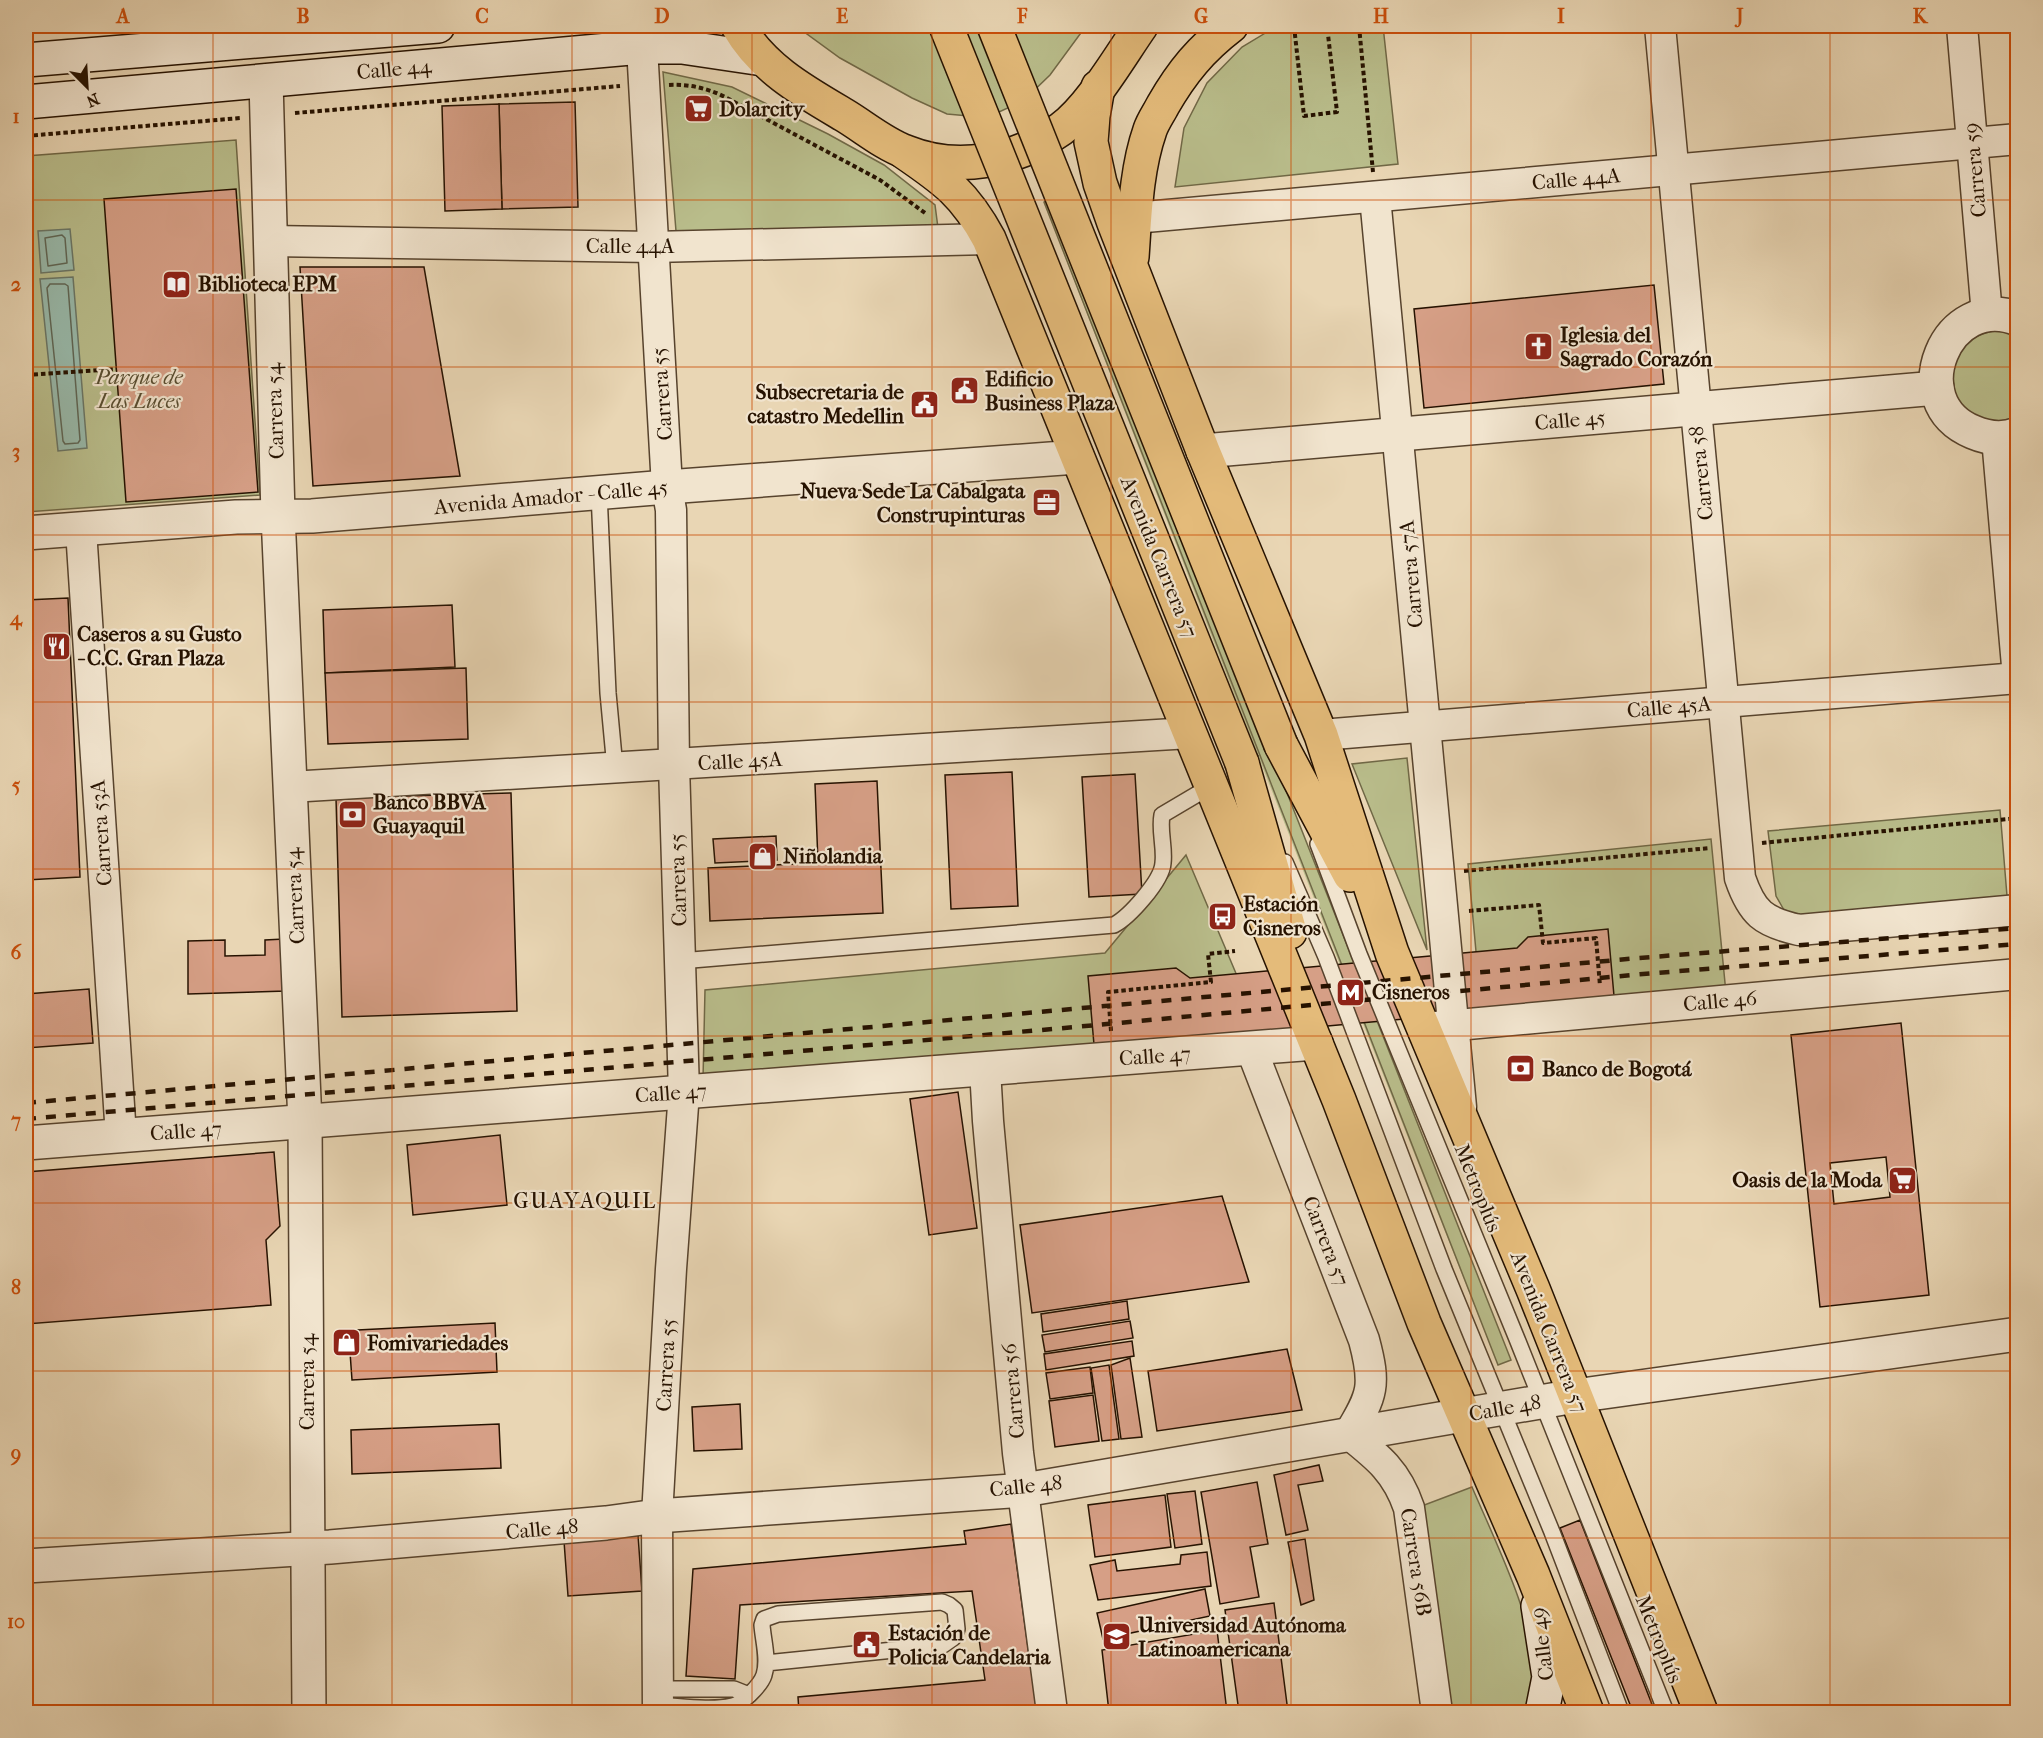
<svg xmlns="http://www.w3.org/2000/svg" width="2043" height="1738" font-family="'IM FELL French Canon',serif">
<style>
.green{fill:#b9bd8b;stroke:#706846;stroke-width:1.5}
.water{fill:#98b9aa;stroke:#6a7666;stroke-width:1.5}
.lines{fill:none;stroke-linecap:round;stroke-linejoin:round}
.shore{stroke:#5f6655;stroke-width:1.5}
.building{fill:#d69f86;stroke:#261200;stroke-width:1.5;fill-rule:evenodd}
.service-casing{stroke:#57432d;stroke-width:18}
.minor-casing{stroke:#57432d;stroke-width:33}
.tertiary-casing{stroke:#57432d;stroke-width:36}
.secondary-casing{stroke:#261200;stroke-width:36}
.primary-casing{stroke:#261200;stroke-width:36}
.path{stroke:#261200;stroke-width:4;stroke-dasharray:4.5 3;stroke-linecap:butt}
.service{stroke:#f1e4ce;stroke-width:15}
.minor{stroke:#f1e4ce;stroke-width:30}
.tertiary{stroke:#f1e4ce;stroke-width:33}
.secondary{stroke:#f1e4ce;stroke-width:33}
.primary{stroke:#e4bb7a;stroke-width:33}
.rail{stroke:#261200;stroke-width:4.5;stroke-dasharray:10 10;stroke-linecap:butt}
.primary-bridge-casing{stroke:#261200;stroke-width:36;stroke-linecap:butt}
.primary-bridge{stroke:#e4bb7a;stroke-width:33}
.grid{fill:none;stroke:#cb4e0a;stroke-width:1.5;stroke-opacity:0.55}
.labels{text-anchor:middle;stroke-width:4.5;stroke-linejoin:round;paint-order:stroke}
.street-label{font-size:21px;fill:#261200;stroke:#f1e4ce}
.poi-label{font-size:21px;font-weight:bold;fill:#261200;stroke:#f1e4ce;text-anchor:start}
.park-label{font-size:21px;font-style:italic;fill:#594e31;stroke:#f1e4ce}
.neighbourhood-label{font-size:22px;letter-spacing:1.5px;fill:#261200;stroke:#f1e4ce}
.neatline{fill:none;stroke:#cb4e0a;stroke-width:2}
.grid-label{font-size:20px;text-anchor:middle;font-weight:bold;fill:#cb4e0a}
</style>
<rect width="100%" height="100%" fill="#e9d6b4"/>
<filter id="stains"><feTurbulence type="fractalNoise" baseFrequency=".00333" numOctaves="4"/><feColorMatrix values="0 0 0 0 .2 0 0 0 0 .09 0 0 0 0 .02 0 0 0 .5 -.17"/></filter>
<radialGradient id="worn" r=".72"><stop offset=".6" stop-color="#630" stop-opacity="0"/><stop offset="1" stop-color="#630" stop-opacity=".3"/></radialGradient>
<!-- green -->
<g class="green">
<path d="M796,26H1086L1050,75L1023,101L999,112L969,116L947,114L912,98L840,58Z"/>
<path d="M1277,26H1383L1398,164L1175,187L1184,128L1207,83L1242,47Z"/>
<path d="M663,72L732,87L828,134L884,165L935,205L938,228L676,231Z"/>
<path d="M236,140L260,495L26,512V156Z"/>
<path d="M1052,198L1511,1360L1498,1365C1344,978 1193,590 1044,202Z"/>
<path d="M2001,330L2017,334V417C1945,443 1923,337 2001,330Z"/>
<path d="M1407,758L1427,950L1352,764Z"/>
<path d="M2000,810L2007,896L1798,917L1784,910L1776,896L1768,831Z"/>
<path d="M1711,839L1726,993L1482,1017L1468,864Z"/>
<path d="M1186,855L1262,1035L703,1079L705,990L1105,953Z"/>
<path d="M1472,1487C1494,1539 1536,1622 1535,1678C1534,1691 1529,1702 1523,1712H1452L1419,1507Z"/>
</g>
<!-- water -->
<g class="water">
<path d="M70,229L74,270L41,273L38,231Z"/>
<path d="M73,277L87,448L58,451L40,279Z"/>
</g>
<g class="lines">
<!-- shore -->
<g class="shore">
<path d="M62,235L65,238L67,263L48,266L45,238Z"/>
<path d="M50,284H65L68,286L80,440L78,443L65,444L63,441L47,288Z"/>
</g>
</g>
<!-- building -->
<g class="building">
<path d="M575,102L578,207L502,209L499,104Z"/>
<path d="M499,104L502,209L445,211L442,106Z"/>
<path d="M236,189L258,492L126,502L104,199Z"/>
<path d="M300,267H424L460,476L313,486Z"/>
<path d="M1654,285L1664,384L1424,408L1414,309Z"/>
<path d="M68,598L80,877L26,880V600Z"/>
<path d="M452,605L455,667L325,673L323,610Z"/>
<path d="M466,668L468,739L328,744L325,673Z"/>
<path d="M1012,772L1018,906L951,909L945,775Z"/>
<path d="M1135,774L1142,894L1089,897L1082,777Z"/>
<path d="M877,781L883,913L710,921L708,868L818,863L815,784Z"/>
<path d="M511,793L517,1011L342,1017L336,798Z"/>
<path d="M776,836L777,860L715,863L713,839Z"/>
<path d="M1608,929L1615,1007L1525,1008L1195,1038L1095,1056L1088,976L1176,968L1190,978L1517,948L1528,937Z"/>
<path d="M284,939L286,991L188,994V941L225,940V956L265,955V940Z"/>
<path d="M89,989L93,1043L26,1048V994Z"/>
<path d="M1901,1023L1929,1295L1820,1307L1791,1035ZM1886,1157L1890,1197L1834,1204L1830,1163Z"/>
<path d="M958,1092L977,1228L929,1235L910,1099Z"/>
<path d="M500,1135L507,1205L413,1215L407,1145Z"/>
<path d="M274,1152L280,1226L266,1240L271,1305L26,1324V1172Z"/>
<path d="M1222,1196L1249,1282L1032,1313L1020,1225Z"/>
<path d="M1127,1301L1129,1319L1043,1332L1041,1314Z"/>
<path d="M1130,1321L1133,1338L1045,1352L1042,1335Z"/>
<path d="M495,1323L497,1372L352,1380L350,1352L339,1353L338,1331Z"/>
<path d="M1132,1341L1134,1356L1046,1370L1044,1354Z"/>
<path d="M1287,1349L1302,1410L1157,1431L1148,1371Z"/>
<path d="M1130,1358L1142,1437L1121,1439L1111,1365Z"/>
<path d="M1109,1365L1119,1439L1102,1441L1091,1368Z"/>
<path d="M1090,1367L1093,1393L1050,1399L1046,1373Z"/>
<path d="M1093,1395L1099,1441L1055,1447L1049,1401Z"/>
<path d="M740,1404L742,1449L694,1451L692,1407Z"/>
<path d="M499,1424L501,1468L352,1474L351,1430Z"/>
<path d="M1319,1465L1323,1481L1298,1485L1308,1530L1286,1535L1274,1475Z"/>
<path d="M1257,1482L1268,1544L1250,1547L1259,1597L1220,1604L1201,1492Z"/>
<path d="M1195,1491L1202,1544L1175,1548L1167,1494Z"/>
<path d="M1165,1495L1171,1547L1095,1557L1088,1505Z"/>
<path d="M1580,1520L1655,1712H1633L1560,1528Z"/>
<path d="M1011,1524L1037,1712H799L798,1697L985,1680L972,1591L740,1605L735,1679L686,1676L693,1569L966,1544L964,1531Z"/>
<path d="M638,1535L642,1591L568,1596L564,1541Z"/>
<path d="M1305,1539L1314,1600L1301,1605L1288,1542Z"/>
<path d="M1207,1552L1211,1586L1098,1600L1090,1565L1115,1560L1117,1571L1180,1564L1181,1555Z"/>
<path d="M1205,1589L1210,1616L1103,1639L1097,1613Z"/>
<path d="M1274,1603L1288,1712H1239L1225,1610Z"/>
<path d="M1217,1630L1227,1712H1109L1102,1650Z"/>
</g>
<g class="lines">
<defs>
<g id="service">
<path d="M599,493L608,693L615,768"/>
<path d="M1318,844L1359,954L1517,1339L1666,1712"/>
<path d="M1285,862L1326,957L1444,1269L1552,1532L1621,1712"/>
<path d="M680,961L1114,925C1129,917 1162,881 1163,863C1165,847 1159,831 1162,815L1211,786"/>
<path d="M657,1689H734L749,1695"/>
<path d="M658,1705C680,1706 710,1711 732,1706C742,1704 761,1685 764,1675C769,1660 763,1640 762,1625L764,1619L778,1614L942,1602L949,1605L955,1610L957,1629L953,1638L943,1645L766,1663"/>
</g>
<g id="minor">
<path d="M1660,26L1740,878C1752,913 1763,922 1799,930L2018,910"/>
<path d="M1962,26L1987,315"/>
<path d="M642,47L667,487L671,510L674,765L684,1092L671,1269L657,1516L658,1712"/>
<path d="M1375,197L1461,1107"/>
<path d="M1134,218L2018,139"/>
<path d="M270,241L653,247L989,239"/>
<path d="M1997,438L2018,677"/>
<path d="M81,530L121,1136"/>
<path d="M1321,735L2018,678"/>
<path d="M290,787L1190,733"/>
<path d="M1435,1027L2018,974"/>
<path d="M1251,1048L1364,1340C1376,1385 1373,1395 1349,1434C1378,1457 1397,1472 1409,1508L1437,1712"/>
<path d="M985,1069L988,1121L1018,1453L1052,1712"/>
</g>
<g id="tertiary">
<path d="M266,81L278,515L305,1122L309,1712"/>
<path d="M2018,319C1947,290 1900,402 1973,432C1987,438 2003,440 2018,434"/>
<path d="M1203,451L1937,388"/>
<path d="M26,533L236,517L312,516L667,487L1077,457"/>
<path d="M26,1143L1316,1043"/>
<path d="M26,1566L330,1547L606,1523L657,1516L1024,1490L1575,1396L2018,1334"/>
</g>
<g id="secondary">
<path d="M26,60L438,26"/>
<path d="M26,102L642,47H682L763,59"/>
<path d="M1538,1606L1549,1677L1542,1712"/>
</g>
<g id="primary">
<path d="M738,26C762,68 803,91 844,115C864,127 884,144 906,152C958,173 1016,161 1061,129C1091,107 1120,56 1141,26"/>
<path d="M1098,87L1093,116L1091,142L1100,183L1114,223L1203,451L1321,735L1392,953L1533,1289L1701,1712"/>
<path d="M904,152C945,180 965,194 989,239L1339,1100L1424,1323L1533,1575L1587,1712"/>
<path d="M1132,257C1135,215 1136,170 1150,130C1153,121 1159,113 1163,105C1182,72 1201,49 1231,26"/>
<path d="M1281,745L1350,875"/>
<path d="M1242,763L1290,932"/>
</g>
</defs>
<!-- service casing -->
<use href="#service" class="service-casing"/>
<!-- minor casing -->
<use href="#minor" class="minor-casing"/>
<!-- tertiary casing -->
<use href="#tertiary" class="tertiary-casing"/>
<!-- secondary casing -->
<use href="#secondary" class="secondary-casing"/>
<!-- primary casing -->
<use href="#primary" class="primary-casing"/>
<!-- path -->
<g class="path">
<path d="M1294,26L1304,116L1337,112L1327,26"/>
<path d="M1359,26L1373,172"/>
<path d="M669,85C689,84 707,88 725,97L880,180L925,213"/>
<path d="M295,113L620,86"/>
<path d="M26,136L240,118"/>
<path d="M26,375L117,369"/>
<path d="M1762,843L2018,818"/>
<path d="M1464,871L1710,848"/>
<path d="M1469,911L1539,905L1543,943L1596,938L1600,986"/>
<path d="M1111,1031L1108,992L1211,982L1208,954L1235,951"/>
</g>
<!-- service -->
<use href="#service" class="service"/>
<!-- minor -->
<use href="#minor" class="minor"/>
<!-- tertiary -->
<use href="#tertiary" class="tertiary"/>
<!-- secondary -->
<use href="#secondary" class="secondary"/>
<!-- primary -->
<use href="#primary" class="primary"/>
<!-- rail -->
<g class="rail">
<path d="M26,1103L1639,958L2018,928"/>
<path d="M26,1119L1075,1027L1643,974L2018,944"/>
</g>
<defs>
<g id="primary-bridge">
<path d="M946,26L1242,763"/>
<path d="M994,26L1281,745"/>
</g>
</defs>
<!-- primary-bridge casing -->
<use href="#primary-bridge" class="primary-bridge-casing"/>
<!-- primary-bridge -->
<use href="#primary-bridge" class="primary-bridge"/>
</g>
<!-- grid -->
<path class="grid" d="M213,26V1712M392,26V1712M572,26V1712M752,26V1712M932,26V1712M1111,26V1712M1291,26V1712M1471,26V1712M1651,26V1712M1830,26V1712M26,200H2018M26,367H2018M26,535H2018M26,702H2018M26,869H2018M26,1036H2018M26,1203H2018M26,1371H2018M26,1538H2018"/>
<!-- icons -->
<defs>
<symbol id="supermarket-square" viewBox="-11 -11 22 22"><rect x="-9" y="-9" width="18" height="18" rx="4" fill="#8f2418" stroke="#f1e4ce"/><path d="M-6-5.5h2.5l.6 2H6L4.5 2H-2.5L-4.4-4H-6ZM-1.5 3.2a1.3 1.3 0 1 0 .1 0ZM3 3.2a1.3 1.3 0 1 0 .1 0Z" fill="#fff"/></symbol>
<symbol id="library-square" viewBox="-11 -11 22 22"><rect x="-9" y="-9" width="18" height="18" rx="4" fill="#8f2418" stroke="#f1e4ce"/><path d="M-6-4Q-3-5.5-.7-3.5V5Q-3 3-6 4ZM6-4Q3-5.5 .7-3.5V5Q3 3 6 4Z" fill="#fff"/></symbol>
<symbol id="church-square" viewBox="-11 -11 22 22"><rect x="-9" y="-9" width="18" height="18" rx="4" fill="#8f2418" stroke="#f1e4ce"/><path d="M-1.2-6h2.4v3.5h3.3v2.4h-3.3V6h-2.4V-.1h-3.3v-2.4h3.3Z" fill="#fff"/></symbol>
<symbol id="civic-square" viewBox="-11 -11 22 22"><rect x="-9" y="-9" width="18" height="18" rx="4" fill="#8f2418" stroke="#f1e4ce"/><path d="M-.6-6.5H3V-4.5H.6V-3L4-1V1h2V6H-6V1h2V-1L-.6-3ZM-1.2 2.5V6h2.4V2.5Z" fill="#fff"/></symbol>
<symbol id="office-square" viewBox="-11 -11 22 22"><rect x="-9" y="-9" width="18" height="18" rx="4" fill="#8f2418" stroke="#f1e4ce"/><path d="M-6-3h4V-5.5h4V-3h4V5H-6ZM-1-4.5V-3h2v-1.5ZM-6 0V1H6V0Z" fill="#fff"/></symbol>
<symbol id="restaurant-square" viewBox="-11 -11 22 22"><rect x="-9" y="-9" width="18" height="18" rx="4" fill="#8f2418" stroke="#f1e4ce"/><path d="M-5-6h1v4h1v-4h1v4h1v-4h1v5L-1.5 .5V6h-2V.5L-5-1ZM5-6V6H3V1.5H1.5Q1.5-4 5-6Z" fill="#fff"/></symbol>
<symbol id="bank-square" viewBox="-11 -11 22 22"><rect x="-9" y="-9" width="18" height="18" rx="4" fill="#8f2418" stroke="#f1e4ce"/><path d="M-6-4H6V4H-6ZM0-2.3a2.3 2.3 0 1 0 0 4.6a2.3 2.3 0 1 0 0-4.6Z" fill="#fff"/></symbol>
<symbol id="shop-square" viewBox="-11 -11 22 22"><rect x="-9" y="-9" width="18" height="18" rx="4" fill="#8f2418" stroke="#f1e4ce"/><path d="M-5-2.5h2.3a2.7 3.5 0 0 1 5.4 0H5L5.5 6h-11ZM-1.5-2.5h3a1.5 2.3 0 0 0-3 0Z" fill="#fff"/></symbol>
<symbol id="bus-square" viewBox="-11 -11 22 22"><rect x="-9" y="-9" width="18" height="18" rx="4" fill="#8f2418" stroke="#f1e4ce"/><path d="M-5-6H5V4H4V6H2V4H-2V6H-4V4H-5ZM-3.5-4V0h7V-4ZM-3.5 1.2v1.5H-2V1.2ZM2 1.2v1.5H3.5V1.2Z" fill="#fff"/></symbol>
<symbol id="metro-square" viewBox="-11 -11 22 22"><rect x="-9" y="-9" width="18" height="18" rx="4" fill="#8f2418" stroke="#f1e4ce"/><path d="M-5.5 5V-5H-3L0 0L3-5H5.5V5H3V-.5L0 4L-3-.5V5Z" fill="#fff"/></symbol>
<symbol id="university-square" viewBox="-11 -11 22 22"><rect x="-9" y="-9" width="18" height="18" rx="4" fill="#8f2418" stroke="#f1e4ce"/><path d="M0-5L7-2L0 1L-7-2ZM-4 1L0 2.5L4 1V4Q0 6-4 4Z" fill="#fff"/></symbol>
</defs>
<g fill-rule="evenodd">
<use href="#supermarket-square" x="682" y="92" width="33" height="33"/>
<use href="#library-square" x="160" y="268" width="33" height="33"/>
<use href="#church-square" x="1522" y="330" width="33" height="33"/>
<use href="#civic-square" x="948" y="374" width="33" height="33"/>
<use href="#civic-square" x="908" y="388" width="33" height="33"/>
<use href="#office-square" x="1030" y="486" width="33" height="33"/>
<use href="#restaurant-square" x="40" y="630" width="33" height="33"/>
<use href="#bank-square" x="336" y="798" width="33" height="33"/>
<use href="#shop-square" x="746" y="840" width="33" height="33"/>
<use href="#bus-square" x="1206" y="900" width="33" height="33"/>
<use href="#metro-square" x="1334" y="976" width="33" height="33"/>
<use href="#bank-square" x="1504" y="1052" width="33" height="33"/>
<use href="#supermarket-square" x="1886" y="1164" width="33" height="33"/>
<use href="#shop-square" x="330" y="1326" width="33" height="33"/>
<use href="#university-square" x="1100" y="1620" width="33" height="33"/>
<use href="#civic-square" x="850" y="1628" width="33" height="33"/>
</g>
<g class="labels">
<!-- street labels -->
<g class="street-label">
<text transform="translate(394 69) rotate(-5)" y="7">Calle 44</text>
<text transform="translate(1975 170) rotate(-95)" y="7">Carrera 59</text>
<text transform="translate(1576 179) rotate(-5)" y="7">Calle 44A</text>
<text x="630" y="253">Calle 44A</text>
<text transform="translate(662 394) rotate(-94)" y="7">Carrera 55</text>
<text transform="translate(275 411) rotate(-92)" y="7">Carrera 54</text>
<text transform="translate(1570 420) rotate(-5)" y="7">Calle 45</text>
<text transform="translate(1701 473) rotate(-96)" y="7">Carrera 58</text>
<text transform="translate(551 497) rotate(-5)" y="7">Avenida Amador - Calle 45</text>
<text transform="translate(1159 557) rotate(68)" y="7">Avenida Carrera 57</text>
<text transform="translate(1411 574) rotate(-95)" y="7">Carrera 57A</text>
<text transform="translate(1669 707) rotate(-5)" y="7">Calle 45A</text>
<text transform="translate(740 761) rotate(-3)" y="7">Calle 45A</text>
<text transform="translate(101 833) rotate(-94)" y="7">Carrera 53A</text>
<text transform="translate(678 880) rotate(-92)" y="7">Carrera 55</text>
<text transform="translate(295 896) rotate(-93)" y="7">Carrera 54</text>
<text transform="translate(1720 1001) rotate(-5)" y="7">Calle 46</text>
<text transform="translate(1155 1056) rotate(-4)" y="7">Calle 47</text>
<text transform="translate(671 1093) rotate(-4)" y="7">Calle 47</text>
<text transform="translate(186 1131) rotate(-4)" y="7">Calle 47</text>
<text transform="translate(1478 1188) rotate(68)" y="7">Metroplús</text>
<text transform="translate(1326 1241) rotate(69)" y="7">Carrera 57</text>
<text transform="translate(1549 1332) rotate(68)" y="7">Avenida Carrera 57</text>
<text transform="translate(666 1365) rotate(-87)" y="7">Carrera 55</text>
<text transform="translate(307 1382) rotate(-90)" y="7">Carrera 54</text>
<text transform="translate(1013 1391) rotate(-95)" y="7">Carrera 56</text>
<text transform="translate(1505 1408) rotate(-10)" y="7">Calle 48</text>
<text transform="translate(1026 1486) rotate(-6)" y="7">Calle 48</text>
<text transform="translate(542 1529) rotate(-5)" y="7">Calle 48</text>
<text transform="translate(1416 1562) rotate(81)" y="7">Carrera 56B</text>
<text transform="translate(1659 1639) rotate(68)" y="7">Metroplús</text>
<text transform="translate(1542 1644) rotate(-97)" y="7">Calle 49</text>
</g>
<!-- poi labels -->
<g class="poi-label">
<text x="719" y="116">Dolarcity</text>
<text x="198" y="291">Biblioteca EPM</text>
<text x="1560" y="342">Iglesia del<tspan x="1560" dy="24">Sagrado Corazón</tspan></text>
<text x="985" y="386">Edificio<tspan x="985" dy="24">Business Plaza</tspan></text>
<text x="904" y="399" text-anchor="end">Subsecretaria de<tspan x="904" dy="24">catastro Medellin</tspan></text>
<text x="1025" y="498" text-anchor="end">Nueva Sede La Cabalgata<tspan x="1025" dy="24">Construpinturas</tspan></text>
<text x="77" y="641">Caseros a su Gusto<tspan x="77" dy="24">- C.C. Gran Plaza</tspan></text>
<text x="373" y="809">Banco BBVA<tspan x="373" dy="24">Guayaquil</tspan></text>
<text x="783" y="863">Niñolandia</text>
<text x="1243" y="911">Estación<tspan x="1243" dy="24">Cisneros</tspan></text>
<text x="1372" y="999">Cisneros</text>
<text x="1542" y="1076">Banco de Bogotá</text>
<text x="1882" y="1187" text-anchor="end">Oasis de la Moda</text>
<text x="367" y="1350">Fomivariedades</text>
<text x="1138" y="1632">Universidad Autónoma<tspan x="1138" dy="24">Latinoamericana</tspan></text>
<text x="888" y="1640">Estación de<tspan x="888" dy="24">Policia Candelaria</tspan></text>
</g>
<!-- park labels -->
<g class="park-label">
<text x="139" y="384">Parque de<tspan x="139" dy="24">Las Luces</tspan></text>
</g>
<!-- neighbourhood labels -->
<g class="neighbourhood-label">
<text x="585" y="1208">GUAYAQUIL</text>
</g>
</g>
<!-- margin -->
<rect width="2043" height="1738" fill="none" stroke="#e9d6b4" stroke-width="66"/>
<!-- north arrow -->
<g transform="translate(87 87) rotate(156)" stroke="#f1e4ce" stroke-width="4.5" paint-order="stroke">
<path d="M0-4.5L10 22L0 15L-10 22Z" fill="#261200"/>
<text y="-9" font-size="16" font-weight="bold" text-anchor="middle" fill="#261200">N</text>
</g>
<rect x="33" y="33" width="1977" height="1672" class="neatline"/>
<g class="grid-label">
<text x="123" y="23">A</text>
<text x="303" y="23">B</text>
<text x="482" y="23">C</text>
<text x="662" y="23">D</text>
<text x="842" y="23">E</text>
<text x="1022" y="23">F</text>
<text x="1201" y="23">G</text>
<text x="1381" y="23">H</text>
<text x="1561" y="23">I</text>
<text x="1740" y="23">J</text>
<text x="1920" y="23">K</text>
<text x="16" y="123">1</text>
<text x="16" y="291">2</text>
<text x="16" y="458">3</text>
<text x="16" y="625">4</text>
<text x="16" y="792">5</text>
<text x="16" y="959">6</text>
<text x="16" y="1127">7</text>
<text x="16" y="1294">8</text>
<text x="16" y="1461">9</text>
<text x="16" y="1628">10</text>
</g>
<rect width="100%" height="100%" filter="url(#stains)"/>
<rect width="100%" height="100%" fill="url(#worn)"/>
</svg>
